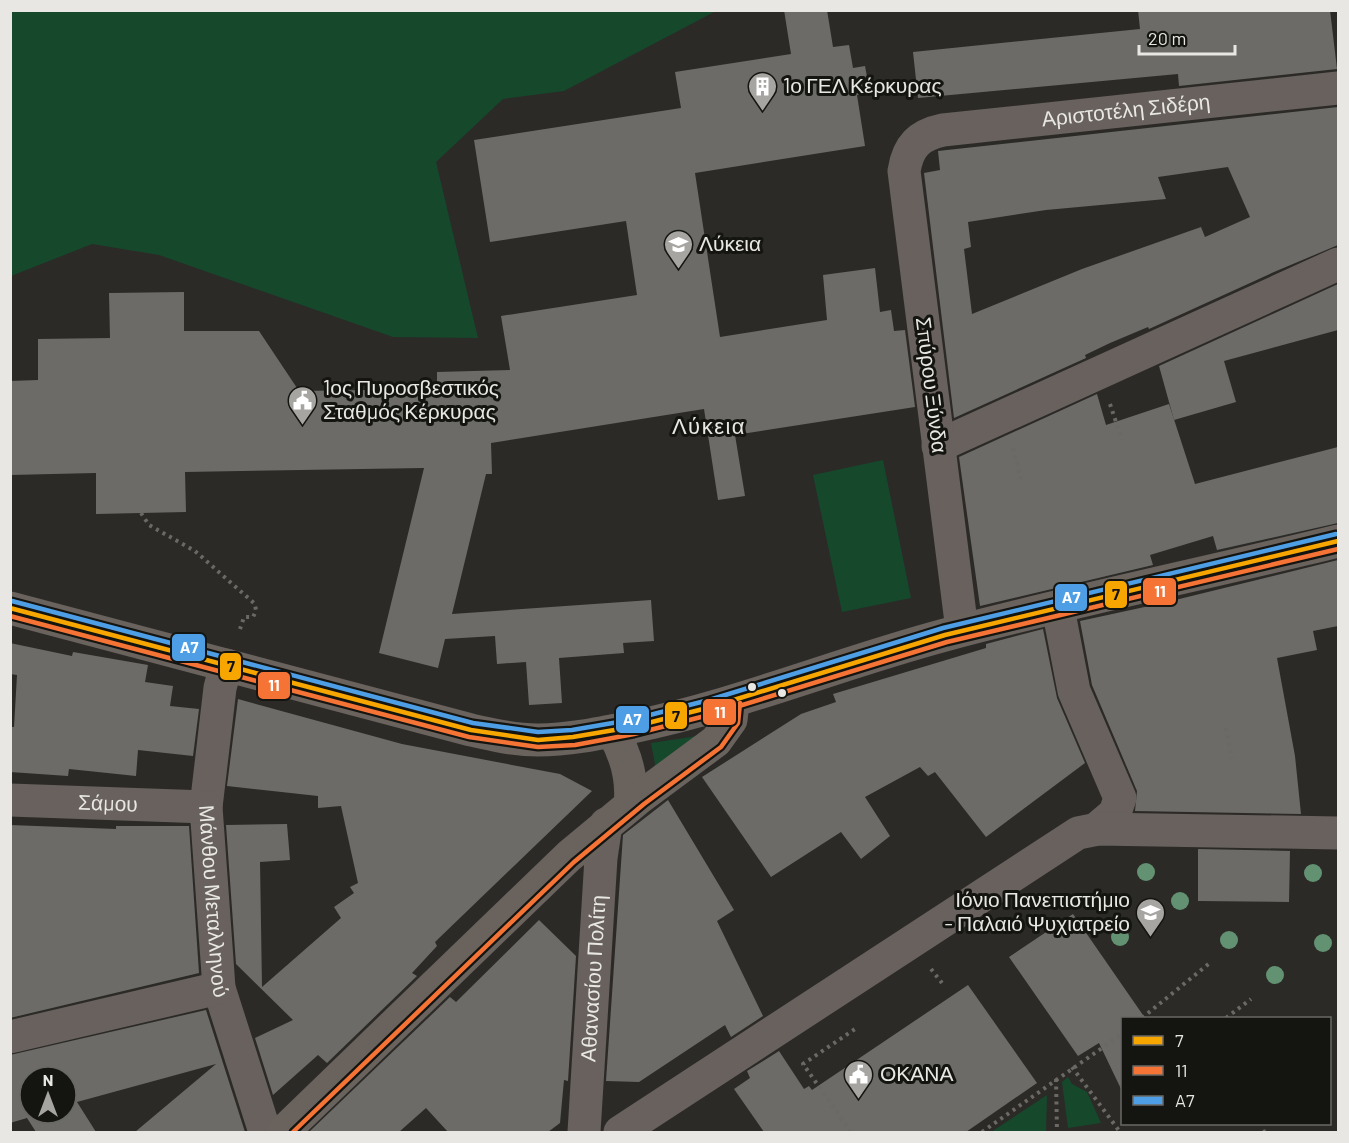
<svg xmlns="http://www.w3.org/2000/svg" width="1349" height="1143" font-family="Barlow,sans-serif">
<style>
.green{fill:#16482c}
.building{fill:#6c6b68;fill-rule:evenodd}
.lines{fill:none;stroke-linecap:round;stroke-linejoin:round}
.path{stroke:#6c6864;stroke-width:4;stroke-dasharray:3 4.5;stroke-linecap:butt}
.minor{stroke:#68615d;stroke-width:33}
.major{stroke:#69625d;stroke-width:33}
.bus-1-casing{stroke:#141411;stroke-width:9}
.bus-2-casing{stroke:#141411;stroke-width:9}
.bus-3-casing{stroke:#141411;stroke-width:9}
.bus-1{stroke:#f7a600;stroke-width:4.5}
.bus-2{stroke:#f57335;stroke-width:4.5}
.bus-3{stroke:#4d9ee5;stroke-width:4.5}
.tree{fill:#639272}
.bus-dot{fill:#e8e7e3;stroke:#141411;stroke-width:2}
.labels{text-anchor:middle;stroke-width:6;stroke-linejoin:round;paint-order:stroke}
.poi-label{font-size:21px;fill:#e8e7e3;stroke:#141411;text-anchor:start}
.street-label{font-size:21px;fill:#e8e7e3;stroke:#141411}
.neighbourhood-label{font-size:22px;letter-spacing:1.5px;fill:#e8e7e3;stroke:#141411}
.line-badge{stroke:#141411;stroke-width:2}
.badge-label{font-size:16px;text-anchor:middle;font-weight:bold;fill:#fff}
.pale-badge-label{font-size:16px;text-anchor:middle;font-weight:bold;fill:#111}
</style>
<rect width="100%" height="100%" fill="#2b2a27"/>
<!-- green -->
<g class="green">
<path d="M11,10H716V11L564,91L503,99L436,162L478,338L393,337L159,255L92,244L11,276Z"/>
<path d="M883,460L911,598L842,612L813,475Z"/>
<path d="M704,735L651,776L655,764L651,743Z"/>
<path d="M1068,1077L1072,1084L1087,1092L1101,1123L1068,1128L1062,1082Z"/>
<path d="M1047,1095L1046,1132H991Z"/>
</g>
<!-- building -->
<g class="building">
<path d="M784,10H827L833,47L849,45L853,68L865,66L870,93L857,95L865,146L695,173L720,337L827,320L823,275L875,268L880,312L891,310L894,331L905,330L915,407L735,435L745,496L718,500L704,409L491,443L492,474H486L452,614L651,600L654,641L623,643L624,653L559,658L562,703L529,705L526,662L497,664L495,636L445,639L438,668L379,653L424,468L185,472L186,512L96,514V473L10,475V381L38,380V339L110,338L109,293L184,292V331H259L299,391L437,389V372L510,370L501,316L637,295L626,221L490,242L474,140L681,108L675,72L791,54Z"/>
<path d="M1138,10H1330L1337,69L1179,86L1178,74L918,98L913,52L1140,29Z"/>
<path d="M1338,107V245L1274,272L1149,329L1148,327L1110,343L1085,355L1086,358L954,418L924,173L940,170L938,151ZM1228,167L1250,217L1205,237L1201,227L1082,269L972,314L964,249L971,247L968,222L1046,210L1166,199L1158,177Z"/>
<path d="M1338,284V330L1224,361L1236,402L1174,420L1159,366Z"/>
<path d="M1097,394L1106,425L1169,404L1195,484L1338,447V523L1217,550L1213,536L1150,555L1153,565L980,606L959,457Z"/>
<path d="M1338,560V626L1313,631L1317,650L1277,658L1295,756L1301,814L1135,811L1137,791L1092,685L1080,621L1163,603Z"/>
<path d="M1043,629L1057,698L1085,763L986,837L935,772L928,776L920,767L865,797L890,836L861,859L841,832L771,877L702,777L801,714L836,702L833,694L986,648V644Z"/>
<path d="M10,643L72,656L73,652L148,665L145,682L173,686L170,706L199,709L193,756L138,750L136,776L69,769L68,776L10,772V727H14L17,675L10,674Z"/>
<path d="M238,699L402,744L560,774L592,791L435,942L437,946L412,973L417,976L327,1063L318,1055L273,1095L255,1038L293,1020L236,964L226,825L287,824L290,860L260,862L262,987L341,918L334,907L354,893L350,887L358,883L341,806L318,808V796L227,786Z"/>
<path d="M668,800L734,910L717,921L763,1016L731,1037L725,1025L639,1082L606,1081L623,835Z"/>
<path d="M10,825L116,829V826H189L199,973L10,1018Z"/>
<path d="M1198,849L1290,851L1289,902L1198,901Z"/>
<path d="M1073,914L1145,1018H1122V1091L1099,1043L1078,1056L1009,957Z"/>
<path d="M539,920L576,956L568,1081L564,1080L560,1123L548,1132H448L426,1108L399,1132H309L450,997L456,1002Z"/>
<path d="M968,985L1037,1083L966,1132H764L734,1089L750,1078L747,1071L779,1051L804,1089L809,1086L812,1090Z"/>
<path d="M206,1010L245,1132H135L216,1064L77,1102L96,1132H36L27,1118L10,1123V1055ZM30,1077H66V1113H30Z"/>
</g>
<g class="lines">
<!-- path -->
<g class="path">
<path d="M1110,404L1122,440"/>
<path d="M1013,448L1021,479"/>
<path d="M141,513L149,525L195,551L255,604L256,611L253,617H244L240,629"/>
<path d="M1226,728L1232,758"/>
<path d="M931,969L942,983"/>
<path d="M1142,1018L1211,962"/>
<path d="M1226,1018L1251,999"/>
<path d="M1072,1067L1120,1132"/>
<path d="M1056,1079L1057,1132"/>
<path d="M851,1132L803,1064L858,1027"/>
<path d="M982,1132L1122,1034"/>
<path d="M1263,1132L1270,1130"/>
</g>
<!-- minor -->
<g class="minor">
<path d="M938,446L1338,264"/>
<path d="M1058,608L1074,691L1120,798L1115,813L1096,829"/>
<path id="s1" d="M962,630L904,171C908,146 919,135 943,130L1338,88"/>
<path id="s2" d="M226,665L220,688L206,807L219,988L265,1132"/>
<path id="s3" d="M10,800L206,807"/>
<path d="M10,1037L219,988"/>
<path id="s4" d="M584,1132L601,858L606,824"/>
<path d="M620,1132L1078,833L1098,829L1338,833"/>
</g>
<!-- major -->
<g class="major">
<path d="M10,608L471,730C493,735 515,740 538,740C569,740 602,733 632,727C739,705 840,663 945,635C1075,600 1208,573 1338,541"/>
<path d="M612,731C626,754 633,778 630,805"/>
<path d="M283,1132L569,856L639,798L716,741L731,720L733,702"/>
</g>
<defs>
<path id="bus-1" d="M10,608L471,730L538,740L573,737L632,727L711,707L945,635L1338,541"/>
<g id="bus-2">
<path d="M10,616L469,737L538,747L575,745L634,734L713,714L947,642L1338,549"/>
<path d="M293,1132L574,862L644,804L721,747L738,723L740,703"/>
</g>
<path id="bus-3" d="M12,601L473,723L538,732L572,730L630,720L709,700L943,628L1336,534"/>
</defs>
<!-- bus-1 casing -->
<use href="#bus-1" class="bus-1-casing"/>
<!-- bus-2 casing -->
<use href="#bus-2" class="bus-2-casing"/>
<!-- bus-3 casing -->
<use href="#bus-3" class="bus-3-casing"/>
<!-- bus-1 -->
<use href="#bus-1" class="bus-1"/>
<!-- bus-2 -->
<use href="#bus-2" class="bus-2"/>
<!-- bus-3 -->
<use href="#bus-3" class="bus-3"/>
</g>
<!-- trees -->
<g class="tree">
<circle cx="1146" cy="872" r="9"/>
<circle cx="1313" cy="873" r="9"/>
<circle cx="1180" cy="901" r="9"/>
<circle cx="1120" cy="937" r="9"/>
<circle cx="1229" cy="940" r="9"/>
<circle cx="1323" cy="943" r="9"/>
<circle cx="1275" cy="975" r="9"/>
</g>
<!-- icons -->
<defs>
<symbol id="building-pin" viewBox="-11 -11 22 30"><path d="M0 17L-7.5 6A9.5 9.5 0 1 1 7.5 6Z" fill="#a6a5a1" stroke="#141411"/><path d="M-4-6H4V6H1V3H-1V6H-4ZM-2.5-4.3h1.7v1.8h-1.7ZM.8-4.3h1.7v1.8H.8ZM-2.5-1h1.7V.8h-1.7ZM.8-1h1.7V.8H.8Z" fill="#fff"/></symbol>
<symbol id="school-pin" viewBox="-11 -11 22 30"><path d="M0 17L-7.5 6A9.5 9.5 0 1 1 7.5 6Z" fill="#a6a5a1" stroke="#141411"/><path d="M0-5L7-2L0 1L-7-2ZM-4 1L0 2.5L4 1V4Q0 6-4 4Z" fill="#fff"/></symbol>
<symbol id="civic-pin" viewBox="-11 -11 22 30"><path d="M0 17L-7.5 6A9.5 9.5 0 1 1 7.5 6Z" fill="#a6a5a1" stroke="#141411"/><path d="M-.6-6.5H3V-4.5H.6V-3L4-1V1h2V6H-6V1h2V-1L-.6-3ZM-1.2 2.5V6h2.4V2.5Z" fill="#fff"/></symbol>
<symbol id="university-pin" viewBox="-11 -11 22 30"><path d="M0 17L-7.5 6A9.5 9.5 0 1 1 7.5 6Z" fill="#a6a5a1" stroke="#141411"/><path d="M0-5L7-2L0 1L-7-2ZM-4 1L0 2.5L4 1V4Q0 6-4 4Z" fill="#fff"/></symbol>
</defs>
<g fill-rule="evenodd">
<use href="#building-pin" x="746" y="70" width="33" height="45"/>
<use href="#school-pin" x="662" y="228" width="33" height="45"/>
<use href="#civic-pin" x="286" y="384" width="33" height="45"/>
<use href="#university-pin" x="1134" y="896" width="33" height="45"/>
<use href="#civic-pin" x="842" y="1058" width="33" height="45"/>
</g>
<!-- markers -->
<g class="bus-dot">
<circle cx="752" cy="687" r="5"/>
<circle cx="782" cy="693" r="5"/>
</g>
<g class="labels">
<!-- poi labels -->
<g class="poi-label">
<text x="783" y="93">1ο ΓΕΛ Κέρκυρας</text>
<text x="699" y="251">Λύκεια</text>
<text x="323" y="395">1ος Πυροσβεστικός<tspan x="323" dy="24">Σταθμός Κέρκυρας</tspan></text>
<text x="1130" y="907" text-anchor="end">Ιόνιο Πανεπιστήμιο<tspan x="1130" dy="24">- Παλαιό Ψυχιατρείο</tspan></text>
<text x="880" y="1081">ΟΚΑΝΑ</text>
</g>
<!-- street labels -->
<g class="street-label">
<text dy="7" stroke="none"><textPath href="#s1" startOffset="708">Αριστοτέλη Σιδέρη</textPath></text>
<text transform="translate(931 385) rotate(83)" y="7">Σπύρου Ξύνδα</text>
<text dy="7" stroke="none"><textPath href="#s3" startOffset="98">Σάμου</textPath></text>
<text dy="7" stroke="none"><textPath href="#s2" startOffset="238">Μάνθου Μεταλληνού</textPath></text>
<text dy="7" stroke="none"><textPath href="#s4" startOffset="154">Αθανασίου Πολίτη</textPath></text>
</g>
<!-- neighbourhood labels -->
<g class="neighbourhood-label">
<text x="709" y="434">Λύκεια</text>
</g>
</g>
<g class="line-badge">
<rect x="1142" y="577" width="35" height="29" rx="6" fill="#f57335"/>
<rect x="1104" y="580" width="24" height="29" rx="6" fill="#f7a600"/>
<rect x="1054" y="583" width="34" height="29" rx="6" fill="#4d9ee5"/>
<rect x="171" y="633" width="35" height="29" rx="6" fill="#4d9ee5"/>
<rect x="219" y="652" width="23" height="29" rx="6" fill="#f7a600"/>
<rect x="257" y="671" width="34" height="29" rx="6" fill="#f57335"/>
<rect x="702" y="698" width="35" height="28" rx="6" fill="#f57335"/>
<rect x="664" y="701" width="24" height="29" rx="6" fill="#f7a600"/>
<rect x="615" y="705" width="35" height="29" rx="6" fill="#4d9ee5"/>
</g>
<g class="badge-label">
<text x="1160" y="597">11</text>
<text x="1071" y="603">A7</text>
<text x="189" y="653">A7</text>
<text x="274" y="691">11</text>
<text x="720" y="718">11</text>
<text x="632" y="725">A7</text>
</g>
<g class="pale-badge-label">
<text x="1116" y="600">7</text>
<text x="231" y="672">7</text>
<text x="676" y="722">7</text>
</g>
<!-- border -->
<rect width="1349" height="1143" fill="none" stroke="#e8e7e3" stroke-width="24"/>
<!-- legend -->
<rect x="1121" y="1017" width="210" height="108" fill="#141411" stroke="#696865" stroke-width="1.5"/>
<rect x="1133" y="1036" width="30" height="9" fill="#f7a600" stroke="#696865" stroke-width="1.5"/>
<text x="1175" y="1047" font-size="18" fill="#e8e7e3">7</text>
<rect x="1133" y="1066" width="30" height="9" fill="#f57335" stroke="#696865" stroke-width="1.5"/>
<text x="1175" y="1077" font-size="18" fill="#e8e7e3">11</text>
<rect x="1133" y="1096" width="30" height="9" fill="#4d9ee5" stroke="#696865" stroke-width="1.5"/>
<text x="1175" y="1107" font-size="18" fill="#e8e7e3">A7</text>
<!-- north arrow -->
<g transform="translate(48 1095)"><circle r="28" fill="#141411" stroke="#696865" stroke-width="1.5"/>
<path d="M0-4.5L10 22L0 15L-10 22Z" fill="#a6a5a1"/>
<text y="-9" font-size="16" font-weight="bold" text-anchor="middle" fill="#e8e7e3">N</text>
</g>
<!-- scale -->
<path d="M1139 45v9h96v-9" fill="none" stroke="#e8e7e3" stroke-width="3"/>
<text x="1148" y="45" font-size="18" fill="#e8e7e3" stroke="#141411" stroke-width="4.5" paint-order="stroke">20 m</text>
</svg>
